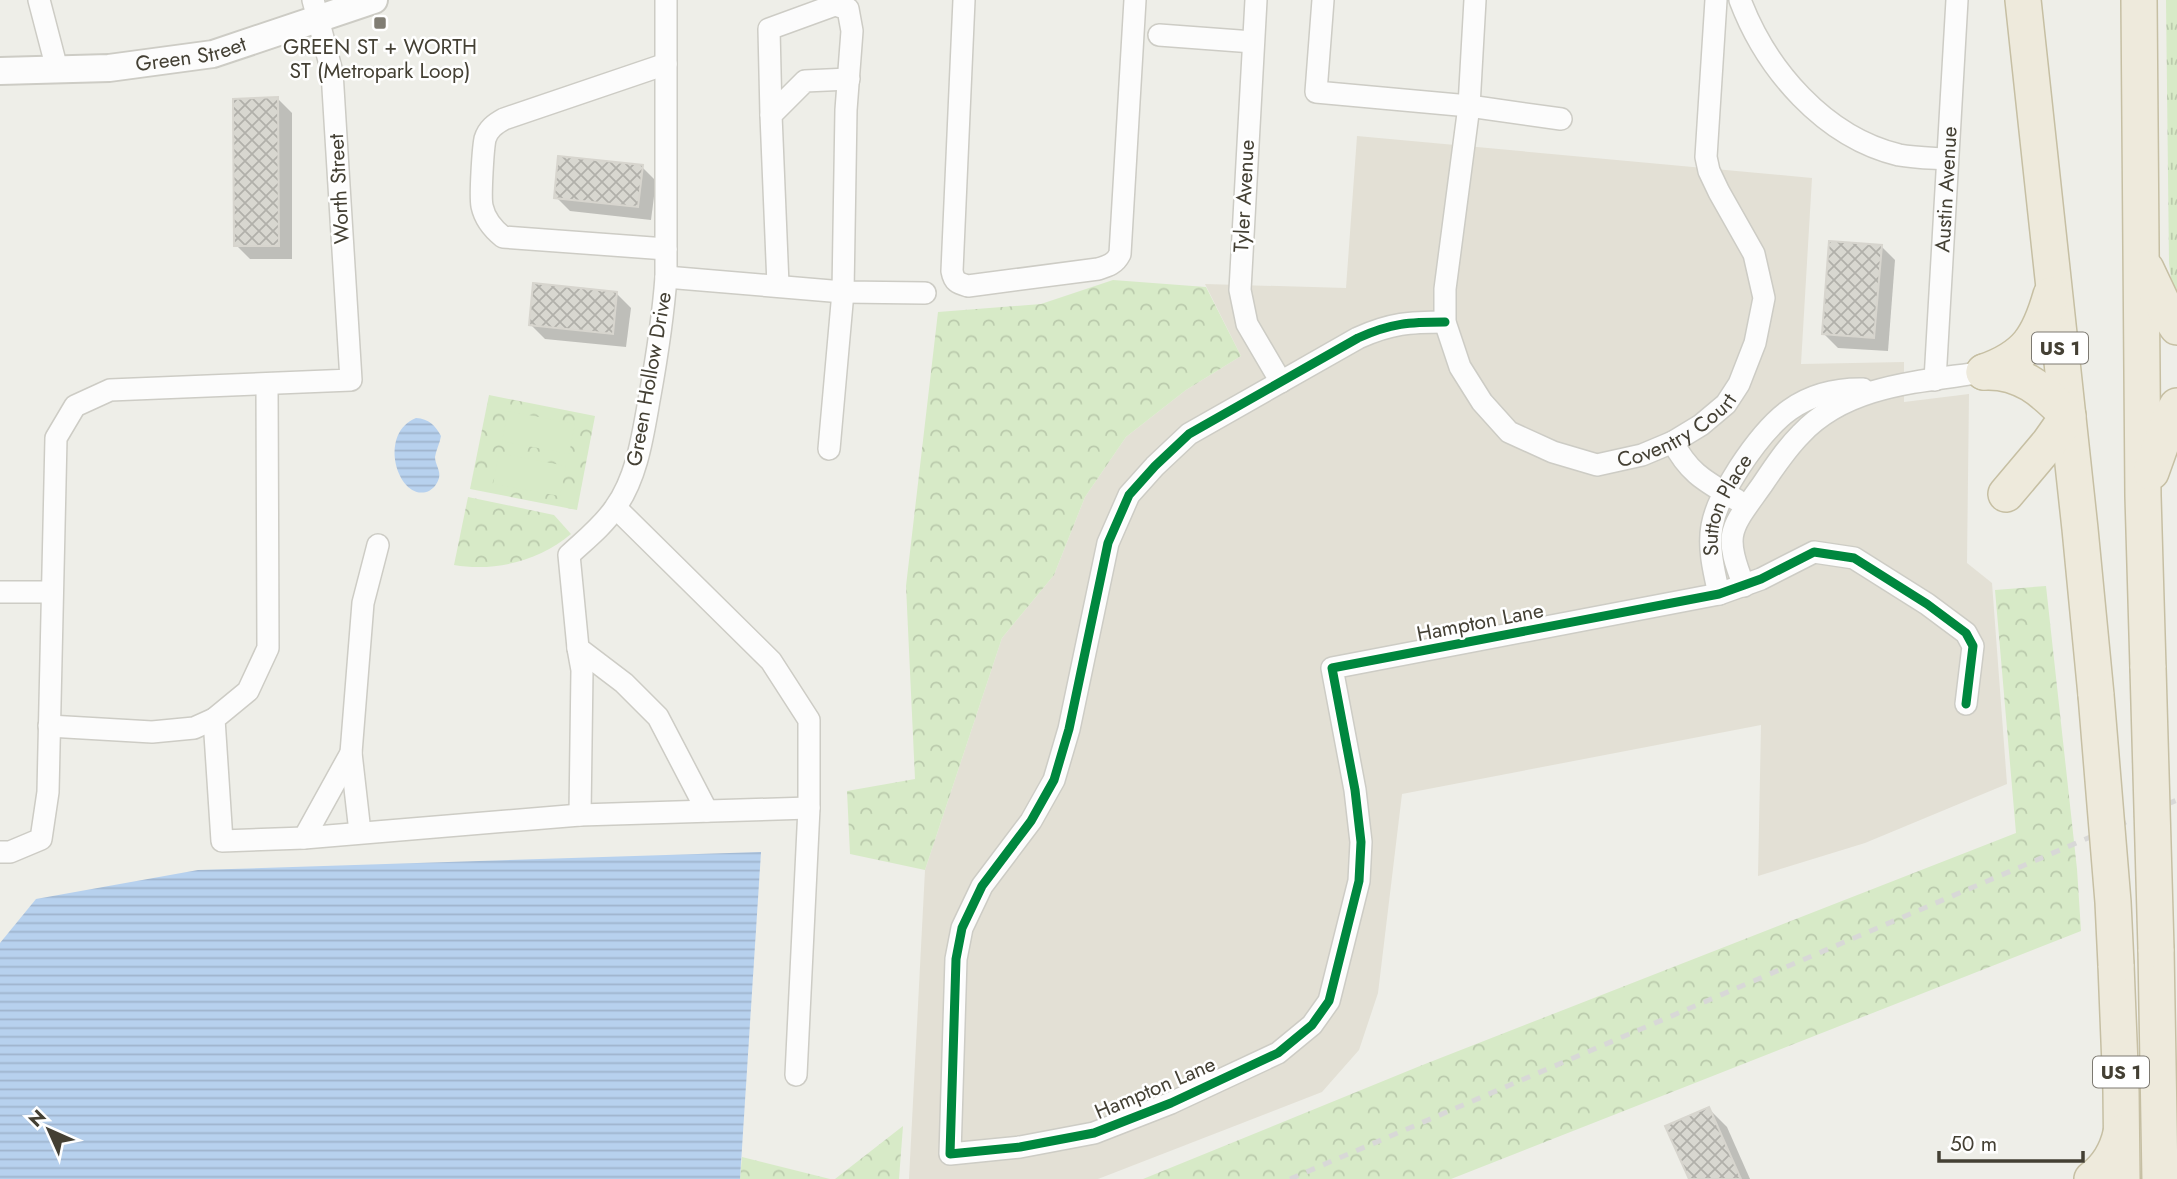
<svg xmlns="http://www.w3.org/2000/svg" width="2177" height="1179" font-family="Jost,sans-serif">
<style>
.residential{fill:#e3e0d5}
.grass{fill:url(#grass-tufts)}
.forest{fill:url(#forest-crowns)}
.pitch{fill:#d7eac7}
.water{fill:url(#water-rules)}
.shadow{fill:#0003}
.building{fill:url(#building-cross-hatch);stroke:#d7d5ce;stroke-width:2}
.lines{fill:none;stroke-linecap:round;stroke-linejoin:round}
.minor-casing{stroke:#cdccc5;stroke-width:24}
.tertiary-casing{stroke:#cdccc5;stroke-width:30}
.trunk-casing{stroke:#c6bfa3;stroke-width:38}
.minor{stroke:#fcfcfc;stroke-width:21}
.tertiary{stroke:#fcfcfc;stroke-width:26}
.trunk{stroke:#eeeadc;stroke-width:35}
.rail{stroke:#d8d8d7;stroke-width:5;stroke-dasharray:9 9;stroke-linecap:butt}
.trunk-bridge-casing{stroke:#c6bfa3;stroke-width:38;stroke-linecap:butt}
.trunk-bridge{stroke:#eeeadc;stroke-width:35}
.cycleway-casing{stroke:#fff;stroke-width:13}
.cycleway{stroke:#00873e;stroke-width:9}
.poi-dot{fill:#807d73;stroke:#fff;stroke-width:2.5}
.labels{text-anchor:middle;stroke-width:5;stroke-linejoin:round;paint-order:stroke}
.shield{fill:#fff;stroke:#7c7971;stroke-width:2}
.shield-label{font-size:19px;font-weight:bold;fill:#444034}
.poi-label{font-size:21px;fill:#444034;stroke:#fff}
.street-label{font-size:21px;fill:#444034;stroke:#fff}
</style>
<defs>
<pattern id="grass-tufts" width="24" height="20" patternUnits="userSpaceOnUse" patternTransform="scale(1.75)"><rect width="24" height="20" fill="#d7eac7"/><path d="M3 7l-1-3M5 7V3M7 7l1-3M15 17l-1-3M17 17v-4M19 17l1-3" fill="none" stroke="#bacaac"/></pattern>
<pattern id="forest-crowns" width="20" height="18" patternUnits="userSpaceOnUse" patternTransform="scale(1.75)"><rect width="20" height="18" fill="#d7eac7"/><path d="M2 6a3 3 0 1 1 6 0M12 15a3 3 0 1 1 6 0" fill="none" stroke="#bacaac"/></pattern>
<pattern id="water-rules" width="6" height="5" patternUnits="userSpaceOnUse" patternTransform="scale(1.75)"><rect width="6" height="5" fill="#b7d1ee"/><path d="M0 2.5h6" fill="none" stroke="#9fb4cd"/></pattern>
<pattern id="building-cross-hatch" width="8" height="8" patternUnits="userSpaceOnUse" patternTransform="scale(1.75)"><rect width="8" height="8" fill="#d8d7d0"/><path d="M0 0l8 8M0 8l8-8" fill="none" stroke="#b1b0aa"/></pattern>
</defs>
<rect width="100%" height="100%" fill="#eeeee8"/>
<!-- residential -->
<path class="residential" d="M1357,136L1812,178L1801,364L1904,362V402L1969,394L1967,563L1992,583L2007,784L1865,843L1758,876L1761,725L1402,794L1378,993L1359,1050L1322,1092L1098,1179H909L925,870L1002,638L1054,575L1085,497L1126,437L1186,390L1241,356L1205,284L1346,288Z"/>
<!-- grass -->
<path class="grass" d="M2166,0H2177V309L2173,294L2169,263Z"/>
<!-- forest -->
<g class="forest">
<path d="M1113,280L1206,287L1241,356L1186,390L1126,437L1085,497L1054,575L1002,638L925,870L850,854L847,791L915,779L906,586L938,312L1041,304Z"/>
<path d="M489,395L595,416L577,510L470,489Z"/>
<path d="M468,497L554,515L571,534C539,561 495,572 454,565Z"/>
<path d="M2046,586L2077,869L2081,931L1451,1179H1143L1420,1066L2016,833L1995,590Z"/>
<path d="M903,1126L899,1179H835Z"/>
<path d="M742,1157L830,1179H740Z"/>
</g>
<!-- pitch -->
<g class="pitch">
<path d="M508,411L575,424L569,454L502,441Z"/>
<path d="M499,453L566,466L560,496L493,484Z"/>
</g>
<!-- water -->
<g class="water">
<path d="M416,418C429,419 435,425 441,436C440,443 436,450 435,457C435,464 441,471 439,478C437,484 434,488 429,491C399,504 376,434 416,418Z"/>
<path d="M761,852L740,1179H0V943L36,899L198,870Z"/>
</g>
<!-- shadow -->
<g class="shadow">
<path d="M278,99L292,113V259H250L236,245Z"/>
<path d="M642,167L656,181L651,220L570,211L556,197Z"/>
<path d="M1881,246L1895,260L1888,351L1838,348L1824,334Z"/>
<path d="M617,294L631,308L626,347L545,339L531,325Z"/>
<path d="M1709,1109L1727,1127L1750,1179H1690Z"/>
</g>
<!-- building -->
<g class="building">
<path d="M278,97L279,246H234L233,99Z"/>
<path d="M558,156L643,165L638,207L554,198Z"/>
<path d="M1829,241L1882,245L1874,338L1822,334Z"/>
<path d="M533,283L617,292L613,334L529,325Z"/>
<path d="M1709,1107L1741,1179H1689L1665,1126Z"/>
</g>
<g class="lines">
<defs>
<g id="minor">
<path d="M39,0L57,69"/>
<path d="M666,0V277C663,317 657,356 650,395C643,433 638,476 615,508C603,526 585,540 569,555L578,648L624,683L658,717L707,811"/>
<path d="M964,0L952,271C954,282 958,283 968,286L1098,269C1108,266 1115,264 1120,254L1135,0"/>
<path d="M1256,0L1240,290L1247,324L1281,382"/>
<path d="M1323,0L1316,92L1469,106L1561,119"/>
<path id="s1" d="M1475,0L1469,106L1445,289V322L1460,367L1482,402L1509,432L1553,452L1597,465L1642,455L1673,442L1701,425L1726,404L1739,384L1755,343L1764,298L1754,254L1719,192L1709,171L1706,157L1716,0"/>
<path d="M1740,0C1766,69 1824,137 1899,155C1915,158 1931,158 1947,159"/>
<path d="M1159,35L1253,42"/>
<path d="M666,64L504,119C495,124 488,129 485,139C483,149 480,196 482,206C485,220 493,229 503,237L666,249"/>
<path d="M771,115L769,29L835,5L848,9L852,31L846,110L843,292L829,449"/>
<path d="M666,277L843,292L925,293"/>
<path d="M778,285L771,115L805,81L849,79"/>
<path d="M1445,322C1410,322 1391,323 1358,338L1189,434L1155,466L1129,495L1108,543L1069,729L1054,780L1031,821L982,886L962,928L956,959L950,1154L1020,1147L1094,1133L1171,1103L1278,1053L1312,1025L1329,1001L1359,881L1361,842L1355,790L1332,668L1719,594L1761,579L1814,552L1854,558L1927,604L1966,633L1973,646L1966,704"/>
<path id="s2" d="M1935,380L1957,0"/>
<path d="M267,384L268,648L248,691L214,719L222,841L304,838L580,815L809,808"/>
<path d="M1673,442C1689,474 1707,482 1737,500"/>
<path d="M616,508L771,661L809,720V808L796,1075"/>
<path d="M1744,586C1723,532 1730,530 1762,485C1774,467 1786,449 1801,434C1848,384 1921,382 1984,372"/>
<path d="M0,592H52"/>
<path id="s3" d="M1719,594C1714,572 1708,548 1712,526C1716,504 1728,486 1739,468C1771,419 1801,388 1863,389"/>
<path d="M578,648L582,670L580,815"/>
<path d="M49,726L152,732L194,728L214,719"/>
<path d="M360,832L351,753L363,603L378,545"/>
<path d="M304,838L351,753"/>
<path d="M0,852H10L41,839L48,792L56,438L75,406L110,390L351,380L332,72L313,0"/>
</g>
<g id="tertiary">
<path id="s4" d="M0,71L109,68L213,54L374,0"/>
</g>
<g id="trunk">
<path d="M2023,0L2080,529L2096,695"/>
<path d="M2139,0L2143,496L2148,668"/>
<path d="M2146,269L2164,307L2177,327"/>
<path d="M1984,372C2021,370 2044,391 2068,416L2049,443L2006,494"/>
<path d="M1984,372C2027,357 2039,337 2051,295"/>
<path d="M2151,472L2170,419L2177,406"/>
<path d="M2156,949L2160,1179"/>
<path d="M2116,965L2121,1091L2122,1179"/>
<path d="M2092,1179C2107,1168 2117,1151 2121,1133"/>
</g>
</defs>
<!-- minor casing -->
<use href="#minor" class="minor-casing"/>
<!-- tertiary casing -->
<use href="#tertiary" class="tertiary-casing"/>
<!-- trunk casing -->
<use href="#trunk" class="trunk-casing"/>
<!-- minor -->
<use href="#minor" class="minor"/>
<!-- tertiary -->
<use href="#tertiary" class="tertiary"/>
<!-- trunk -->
<use href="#trunk" class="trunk"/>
<!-- rail -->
<path class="rail" d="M1290,1179L2177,800"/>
<defs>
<g id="trunk-bridge">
<path d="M2148,668L2156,949"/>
<path d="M2096,695L2113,902L2116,965"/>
</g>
</defs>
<!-- trunk-bridge casing -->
<use href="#trunk-bridge" class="trunk-bridge-casing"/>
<!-- trunk-bridge -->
<use href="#trunk-bridge" class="trunk-bridge"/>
<defs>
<path id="cycleway" d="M1445,322C1410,322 1391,323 1358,338L1189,434L1155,466L1129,495L1108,543L1069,729L1054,780L1031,821L982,886L962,928L956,959L950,1154L1020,1147L1094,1133L1171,1103L1278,1053L1312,1025L1329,1001L1359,881L1361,842L1355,790L1332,668L1719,594L1761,579L1814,552L1854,558L1927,604L1966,633L1973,646L1966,704"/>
</defs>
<!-- cycleway casing -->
<use href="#cycleway" class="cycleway-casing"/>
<!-- cycleway -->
<use href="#cycleway" class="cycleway"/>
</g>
<!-- markers -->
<rect class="poi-dot" x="373" y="16" width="14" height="14" rx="3.5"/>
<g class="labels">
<!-- shield labels -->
<g class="shield">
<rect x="2032" y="332.5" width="56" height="31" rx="5"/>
<rect x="2093" y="1056.5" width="56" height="31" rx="5"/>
</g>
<g class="shield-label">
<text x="2060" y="355">US 1</text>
<text x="2121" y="1079">US 1</text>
</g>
<!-- poi labels -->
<g class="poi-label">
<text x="380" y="54">GREEN ST + WORTH<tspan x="380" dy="24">ST (Metropark Loop)</tspan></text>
</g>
<!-- street labels -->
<g class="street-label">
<text dy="7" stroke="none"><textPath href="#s4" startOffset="192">Green Street</textPath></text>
<text transform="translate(339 189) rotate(-93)" y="7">Worth Street</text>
<text dy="7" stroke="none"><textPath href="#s2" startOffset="191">Austin Avenue</textPath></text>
<text transform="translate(1244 196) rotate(-87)" y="7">Tyler Avenue</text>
<text transform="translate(649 379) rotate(-80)" y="7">Green Hollow Drive</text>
<text dy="7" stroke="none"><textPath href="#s1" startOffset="635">Coventry Court</textPath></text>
<text dy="7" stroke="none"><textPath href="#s3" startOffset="93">Sutton Place</textPath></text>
<text transform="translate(1480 622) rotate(-11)" y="7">Hampton Lane</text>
<text transform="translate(1155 1088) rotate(-23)" y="7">Hampton Lane</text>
</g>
</g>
<!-- north arrow -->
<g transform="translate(49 1130) rotate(315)" stroke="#ffffff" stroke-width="5" paint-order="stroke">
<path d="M0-5L12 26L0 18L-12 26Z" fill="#444034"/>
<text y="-10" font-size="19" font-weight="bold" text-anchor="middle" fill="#444034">N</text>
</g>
<!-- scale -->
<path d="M1939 1151v10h144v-10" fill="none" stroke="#444034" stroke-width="3.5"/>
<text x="1950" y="1151" font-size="21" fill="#444034" stroke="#ffffff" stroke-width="5" paint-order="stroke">50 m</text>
</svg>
